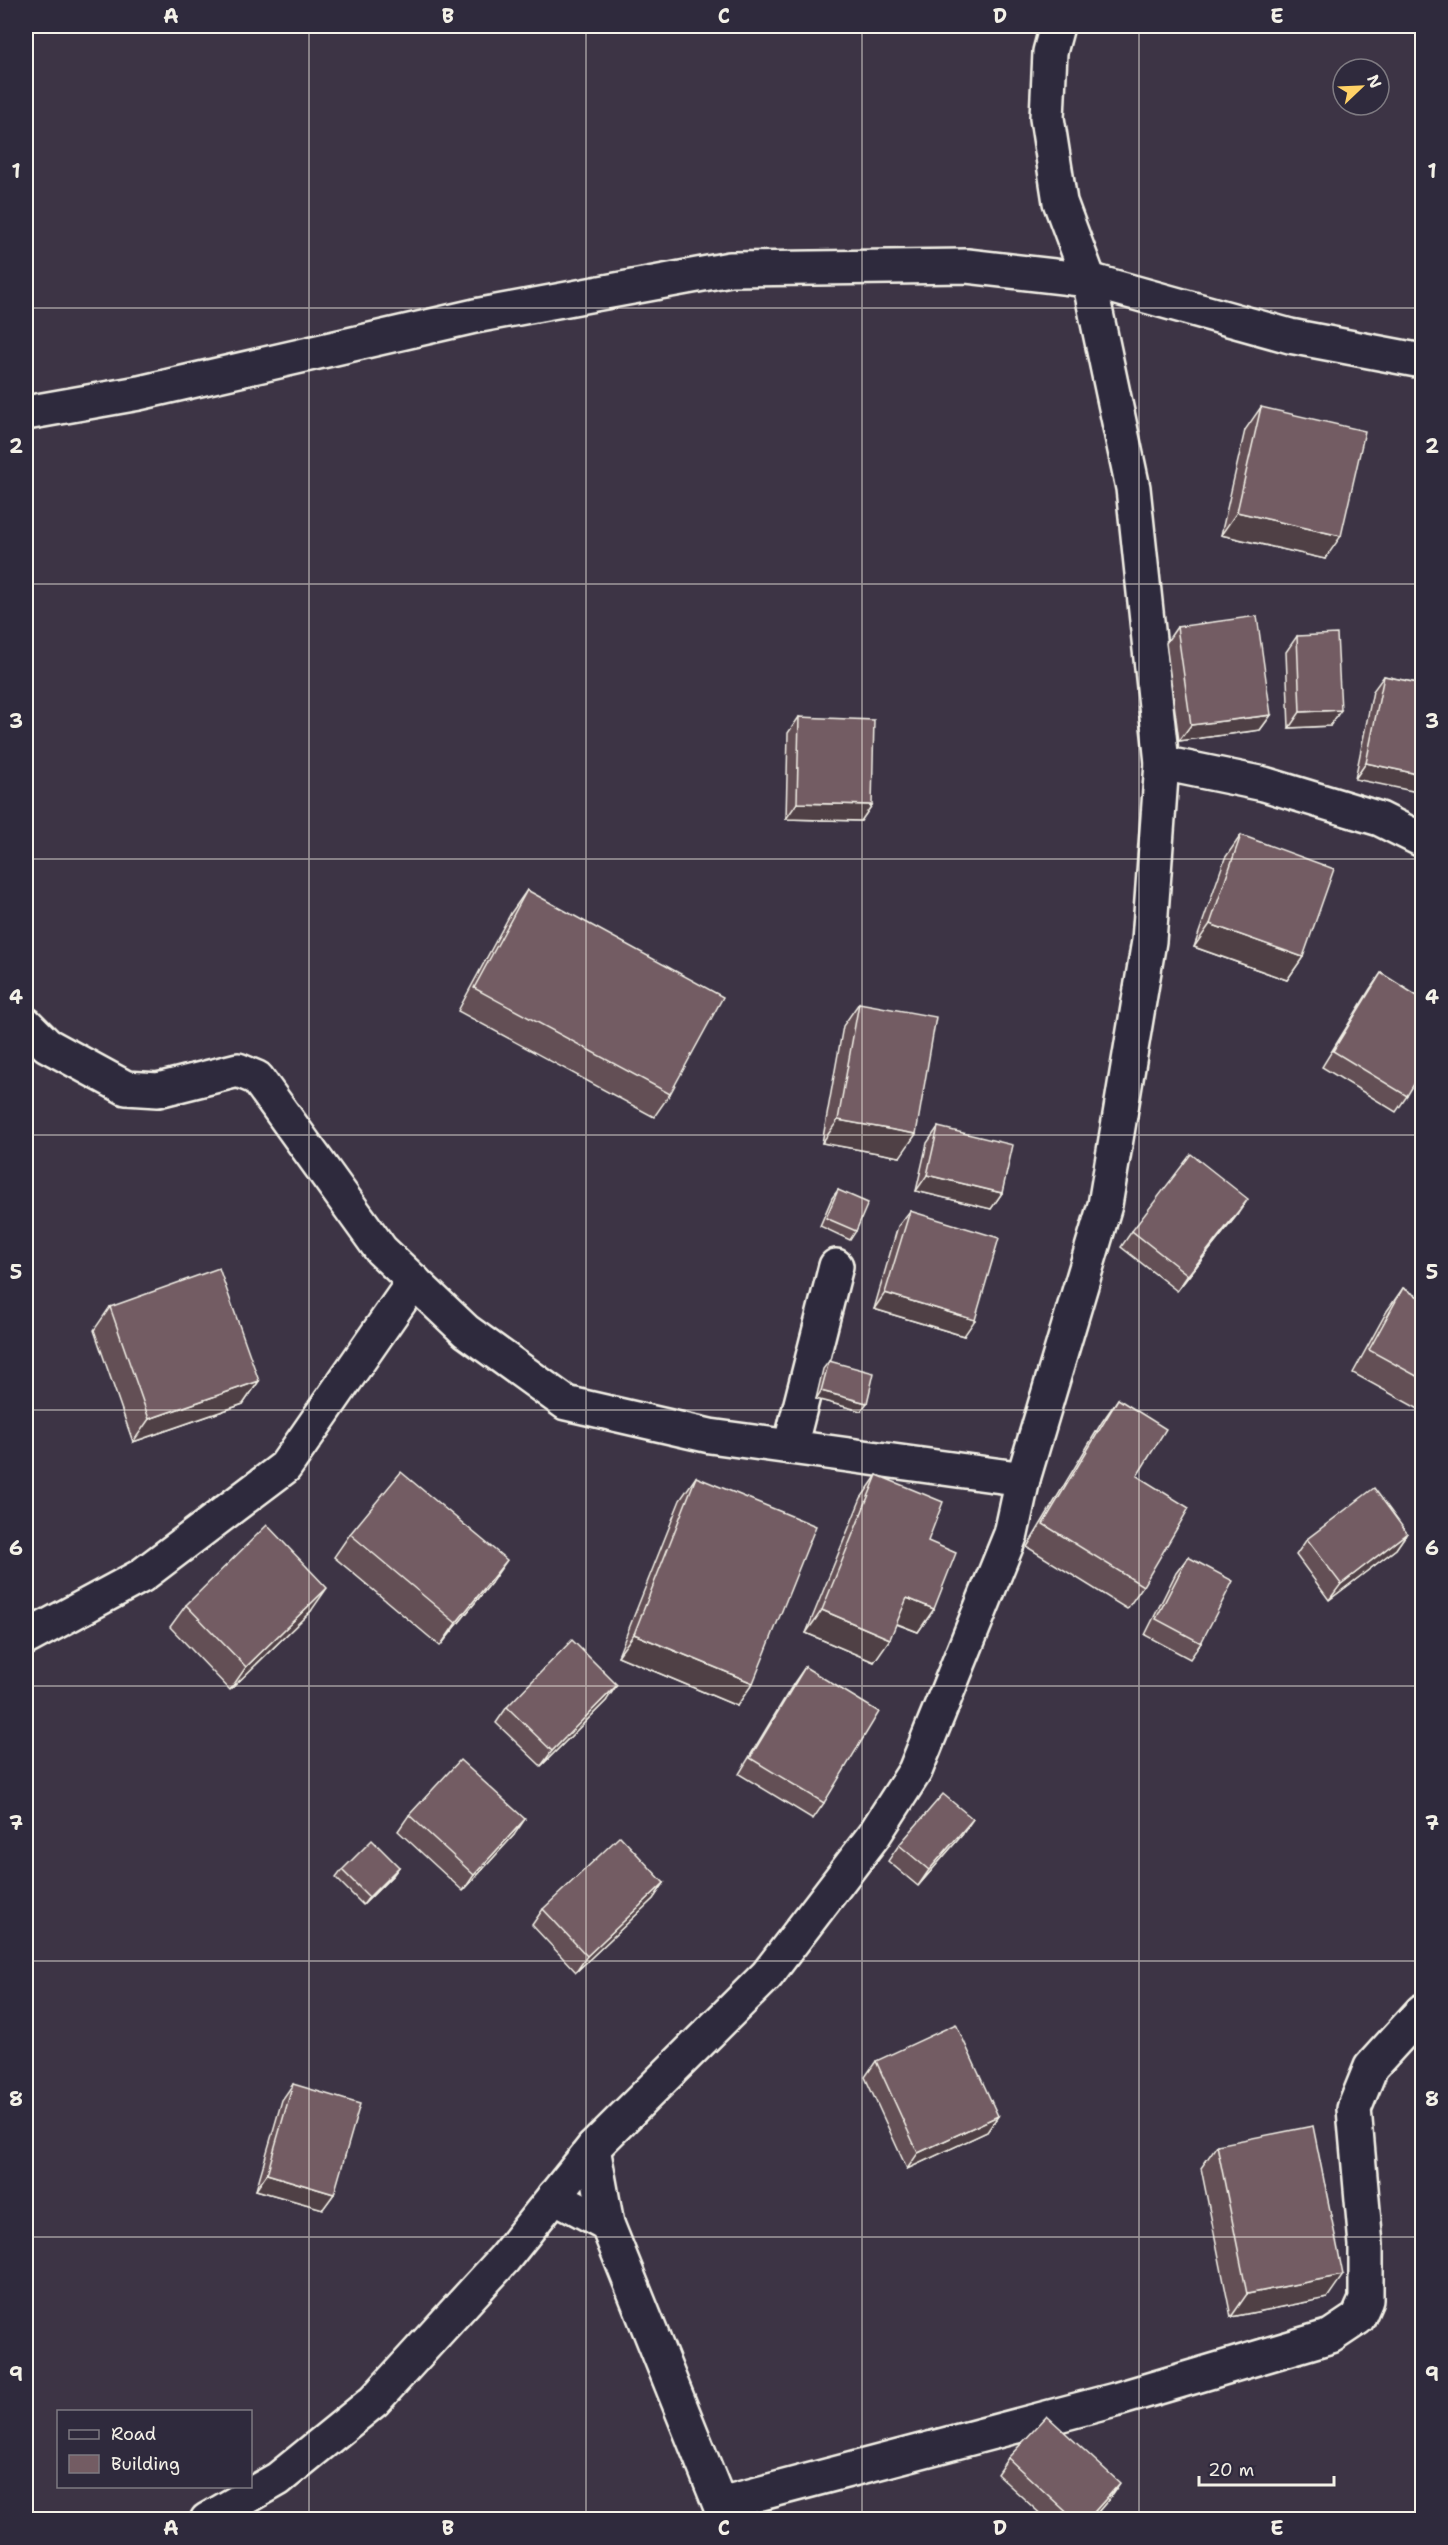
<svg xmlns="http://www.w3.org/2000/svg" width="1448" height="2545" font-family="'Shantell Sans',sans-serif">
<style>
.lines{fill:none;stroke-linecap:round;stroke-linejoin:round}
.street-casing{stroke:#f4f1e8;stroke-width:38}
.secondary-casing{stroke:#f4f1e8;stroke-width:38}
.street{stroke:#2f2a3d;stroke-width:33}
.secondary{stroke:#2f2a3d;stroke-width:33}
.wall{fill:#634f55;stroke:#f4f1e8;stroke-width:1.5}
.shaded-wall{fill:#504045;stroke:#f4f1e8;stroke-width:1.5}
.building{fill:#735c63;stroke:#f4f1e8;stroke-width:1.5}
.grid{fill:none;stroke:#f4f1e8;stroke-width:1.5;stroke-opacity:0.55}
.neatline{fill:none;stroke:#f4f1e8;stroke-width:2}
.grid-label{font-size:20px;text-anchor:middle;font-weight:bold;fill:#f4f1e8}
</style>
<rect width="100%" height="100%" fill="#3d3445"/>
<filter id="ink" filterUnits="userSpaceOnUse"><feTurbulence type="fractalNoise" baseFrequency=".0167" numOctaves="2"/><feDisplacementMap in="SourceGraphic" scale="12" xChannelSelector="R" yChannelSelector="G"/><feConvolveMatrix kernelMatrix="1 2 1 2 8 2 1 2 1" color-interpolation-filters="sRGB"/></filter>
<g filter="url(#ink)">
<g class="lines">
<defs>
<g id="street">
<path d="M26,413L139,393L475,316L730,269L967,266L1089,280L1290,336L1422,361"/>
<path d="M1162,763L1264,784L1380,819L1422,840"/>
<path d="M26,1024L47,1045L126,1088L158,1090L238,1070L257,1078L381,1250L466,1331L566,1403L710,1436L1023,1479"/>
<path d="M790,1447L836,1266"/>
<path d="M26,1638L141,1576L285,1467L414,1281"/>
<path d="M593,2148L607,2224L726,2520"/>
<path d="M554,2196L607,2224"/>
<path d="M720,2504L1115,2400L1331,2336L1358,2318L1366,2300V2245L1354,2109L1371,2067L1422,2011"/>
</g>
<path id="secondary" d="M207,2520L278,2479L374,2401L504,2259L593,2148L767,1975L874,1835L915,1771L1011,1534L1023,1479L1105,1205L1149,941L1162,763L1133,488L1089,280L1060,202L1047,118L1050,52L1057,26"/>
</defs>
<!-- street casing -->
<use href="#street" class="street-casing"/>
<!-- secondary casing -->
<use href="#secondary" class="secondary-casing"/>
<!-- street -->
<use href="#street" class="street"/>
<!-- secondary -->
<use href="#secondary" class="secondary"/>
</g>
<!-- wall -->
<g class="wall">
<path d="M1261,407L1325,559L1221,535L1245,430Z"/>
<path d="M1177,627L1271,715L1260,730L1179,741L1166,643Z"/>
<path d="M1297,636L1330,726L1289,728L1286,652Z"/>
<path d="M1384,676L1422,684L1355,779L1373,691Z"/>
<path d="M799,717L872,805L861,821L786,819L788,733Z"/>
<path d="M1241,835L1303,957L1287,980L1194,947L1225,858Z"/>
<path d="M527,890L670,1094L654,1117L458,1011L511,913Z"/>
<path d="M1381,973L1407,1096L1396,1112L1322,1067L1370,989Z"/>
<path d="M859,1003L900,1157L822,1143L843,1026Z"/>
<path d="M938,1127L1002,1193L991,1209L916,1191L927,1143Z"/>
<path d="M838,1190L856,1231L850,1240L820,1226L832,1198Z"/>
<path d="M910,1211L964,1336L874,1309L898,1226Z"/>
<path d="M1237,1215L1177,1291L1121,1247L1132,1231Z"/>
<path d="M1403,1288L1422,1299V1411L1353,1373L1387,1311Z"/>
<path d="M110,1307L259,1381L243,1404L133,1442L94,1330Z"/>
<path d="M829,1361L861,1411L816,1399L823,1369Z"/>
<path d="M1118,1399L1137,1476L1143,1586L1127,1609L1027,1547L1102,1422Z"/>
<path d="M877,1475L928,1541L934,1609L918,1632L896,1624L874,1662L806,1633L861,1498Z"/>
<path d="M696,1477L737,1706L618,1656L680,1500Z"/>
<path d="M1407,1533L1396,1549L1329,1600L1296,1555L1307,1539Z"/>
<path d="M350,1534L491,1583L440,1646L334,1557Z"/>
<path d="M1188,1557L1201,1643L1190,1659L1145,1635L1176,1573Z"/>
<path d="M186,1605L311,1611L230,1690L170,1627Z"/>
<path d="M805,1667L824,1803L813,1819L739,1774L794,1683Z"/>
<path d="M606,1701L541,1766L496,1723L507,1707Z"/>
<path d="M409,1815L514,1835L463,1891L398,1831Z"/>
<path d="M962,1835L918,1886L888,1861L899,1845Z"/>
<path d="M399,1867L393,1875L363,1905L336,1878L342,1870Z"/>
<path d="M664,1883L653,1899L576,1972L532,1925L543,1909Z"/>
<path d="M876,2061L998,2116L987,2132L907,2169L865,2077Z"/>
<path d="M293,2084L334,2194L323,2209L256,2190L282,2100Z"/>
<path d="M1217,2145L1327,2298L1231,2317L1201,2168Z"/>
<path d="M1008,2458L1109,2499L1091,2520H1047L997,2474Z"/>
</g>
<!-- shaded-wall -->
<g class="shaded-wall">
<path d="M1237,512L1341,536L1325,559L1221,535Z"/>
<path d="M1341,710L1330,726L1289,728L1300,712Z"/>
<path d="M1271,715L1260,730L1179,741L1191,725Z"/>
<path d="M1366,763L1422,775V793L1355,779Z"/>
<path d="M797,803L872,805L861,821L786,819Z"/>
<path d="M1210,924L1303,957L1287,980L1194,947Z"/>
<path d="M838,1120L916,1134L900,1157L822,1143Z"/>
<path d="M927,1175L1002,1193L991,1209L916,1191Z"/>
<path d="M1248,1199L1237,1215L1177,1291L1188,1275Z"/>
<path d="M885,1293L975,1320L964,1336L874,1309Z"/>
<path d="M259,1381L243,1404L133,1442L149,1419Z"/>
<path d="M821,1391L867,1403L861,1411L816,1399Z"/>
<path d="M1407,1533L1396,1549L1329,1600L1341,1584Z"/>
<path d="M507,1560L491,1583L440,1646L456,1623Z"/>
<path d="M327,1588L311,1611L230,1690L246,1667Z"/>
<path d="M907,1598L934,1609L918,1632L890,1621Z"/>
<path d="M822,1610L890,1639L874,1662L806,1633Z"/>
<path d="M634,1634L753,1683L737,1706L618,1656Z"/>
<path d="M617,1685L606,1701L541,1766L552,1751Z"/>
<path d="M525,1819L514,1835L463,1891L474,1875Z"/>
<path d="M973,1819L962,1835L918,1886L929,1870Z"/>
<path d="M399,1867L393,1875L363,1905L369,1897Z"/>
<path d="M664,1883L653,1899L576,1972L587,1956Z"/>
<path d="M998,2116L987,2132L907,2169L918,2153Z"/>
<path d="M267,2174L334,2194L323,2209L256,2190Z"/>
<path d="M1343,2275L1327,2298L1231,2317L1247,2294Z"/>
<path d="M1120,2483L1109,2499L1091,2520H1087Z"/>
</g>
<!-- building -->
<g class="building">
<path d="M1261,407L1365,431L1341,536L1237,512Z"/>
<path d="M1257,616L1271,715L1191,725L1177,627Z"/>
<path d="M1337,634L1341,710L1300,712L1297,636Z"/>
<path d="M1384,676L1422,684V775L1366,763Z"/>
<path d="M799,717L874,720L872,805L797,803Z"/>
<path d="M1241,835L1334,869L1303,957L1210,924Z"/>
<path d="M527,890L723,997L670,1094L474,988Z"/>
<path d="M1381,973L1422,999V1071L1407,1096L1333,1051Z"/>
<path d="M859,1003L936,1017L916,1134L838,1120Z"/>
<path d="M938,1127L1013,1145L1002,1193L927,1175Z"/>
<path d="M1191,1154L1248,1199L1188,1275L1132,1231Z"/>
<path d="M838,1190L868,1203L856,1231L826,1218Z"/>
<path d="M910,1211L999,1238L975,1320L885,1293Z"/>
<path d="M219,1268L259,1381L149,1419L110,1307Z"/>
<path d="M1403,1288L1422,1299V1379L1369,1350Z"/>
<path d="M829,1361L874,1373L867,1403L821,1391Z"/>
<path d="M1118,1399L1166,1429L1137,1476L1189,1508L1143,1586L1043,1524Z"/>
<path d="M401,1472L507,1560L456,1623L350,1534Z"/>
<path d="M877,1475L943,1502L928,1541L956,1553L934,1609L907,1598L890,1639L822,1610Z"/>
<path d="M696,1477L816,1526L753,1683L634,1634Z"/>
<path d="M1374,1488L1407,1533L1341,1584L1307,1539Z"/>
<path d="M267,1525L327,1588L246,1667L186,1605Z"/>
<path d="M1188,1557L1233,1581L1201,1643L1156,1619Z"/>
<path d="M572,1640L617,1685L552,1751L507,1707Z"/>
<path d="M805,1667L879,1712L824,1803L750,1758Z"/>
<path d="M460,1760L525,1819L474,1875L409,1815Z"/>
<path d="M943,1794L973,1819L929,1870L899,1845Z"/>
<path d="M620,1836L664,1883L587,1956L543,1909Z"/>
<path d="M372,1840L399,1867L369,1897L342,1870Z"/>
<path d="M956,2024L998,2116L918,2153L876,2061Z"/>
<path d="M293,2084L360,2104L334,2194L267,2174Z"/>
<path d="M1313,2126L1343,2275L1247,2294L1217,2145Z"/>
<path d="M1047,2416L1120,2483L1087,2520H1075L1008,2458Z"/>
</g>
</g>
<!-- grid -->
<path class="grid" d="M309,26V2520M586,26V2520M862,26V2520M1139,26V2520M26,308H1422M26,584H1422M26,859H1422M26,1135H1422M26,1410H1422M26,1686H1422M26,1961H1422M26,2237H1422"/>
<!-- margin -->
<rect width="1448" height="2545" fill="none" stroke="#2f2a3d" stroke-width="66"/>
<!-- legend -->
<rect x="57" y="2410" width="195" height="78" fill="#2f2a3d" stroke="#7e7a81" stroke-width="1.5"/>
<rect x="69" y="2430" width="30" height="9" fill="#2f2a3d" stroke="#7e7a81" stroke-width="1.5"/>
<text x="111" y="2440" font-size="18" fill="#f4f1e8">Road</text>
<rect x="69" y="2455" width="30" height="18" fill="#735c63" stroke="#7e7a81" stroke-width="1.5"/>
<text x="111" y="2470" font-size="18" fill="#f4f1e8">Building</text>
<!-- north arrow -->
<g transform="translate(1361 87) rotate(67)"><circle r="28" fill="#2f2a3d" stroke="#7e7a81" stroke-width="1.5"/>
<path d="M0-4.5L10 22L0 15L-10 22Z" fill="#ffd166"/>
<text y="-9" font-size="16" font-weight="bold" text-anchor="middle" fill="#f4f1e8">N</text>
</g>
<!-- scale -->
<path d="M1199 2476v9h135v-9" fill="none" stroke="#f4f1e8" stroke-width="3"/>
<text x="1208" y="2476" font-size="18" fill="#f4f1e8" stroke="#2f2a3d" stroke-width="4.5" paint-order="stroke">20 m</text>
<rect x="33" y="33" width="1382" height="2479" class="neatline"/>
<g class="grid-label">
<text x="171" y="23">A</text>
<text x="448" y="23">B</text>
<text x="724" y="23">C</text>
<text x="1000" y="23">D</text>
<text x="1277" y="23">E</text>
<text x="16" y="178">1</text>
<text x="1432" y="178">1</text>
<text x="16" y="453">2</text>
<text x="1432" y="453">2</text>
<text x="16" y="728">3</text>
<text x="1432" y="728">3</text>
<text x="16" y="1004">4</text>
<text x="1432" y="1004">4</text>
<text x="16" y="1279">5</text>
<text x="1432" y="1279">5</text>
<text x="16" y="1555">6</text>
<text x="1432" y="1555">6</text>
<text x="16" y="1830">7</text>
<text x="1432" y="1830">7</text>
<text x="16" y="2106">8</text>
<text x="1432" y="2106">8</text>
<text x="16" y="2381">9</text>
<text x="1432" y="2381">9</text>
<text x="171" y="2535">A</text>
<text x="448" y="2535">B</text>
<text x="724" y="2535">C</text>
<text x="1000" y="2535">D</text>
<text x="1277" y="2535">E</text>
</g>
</svg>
